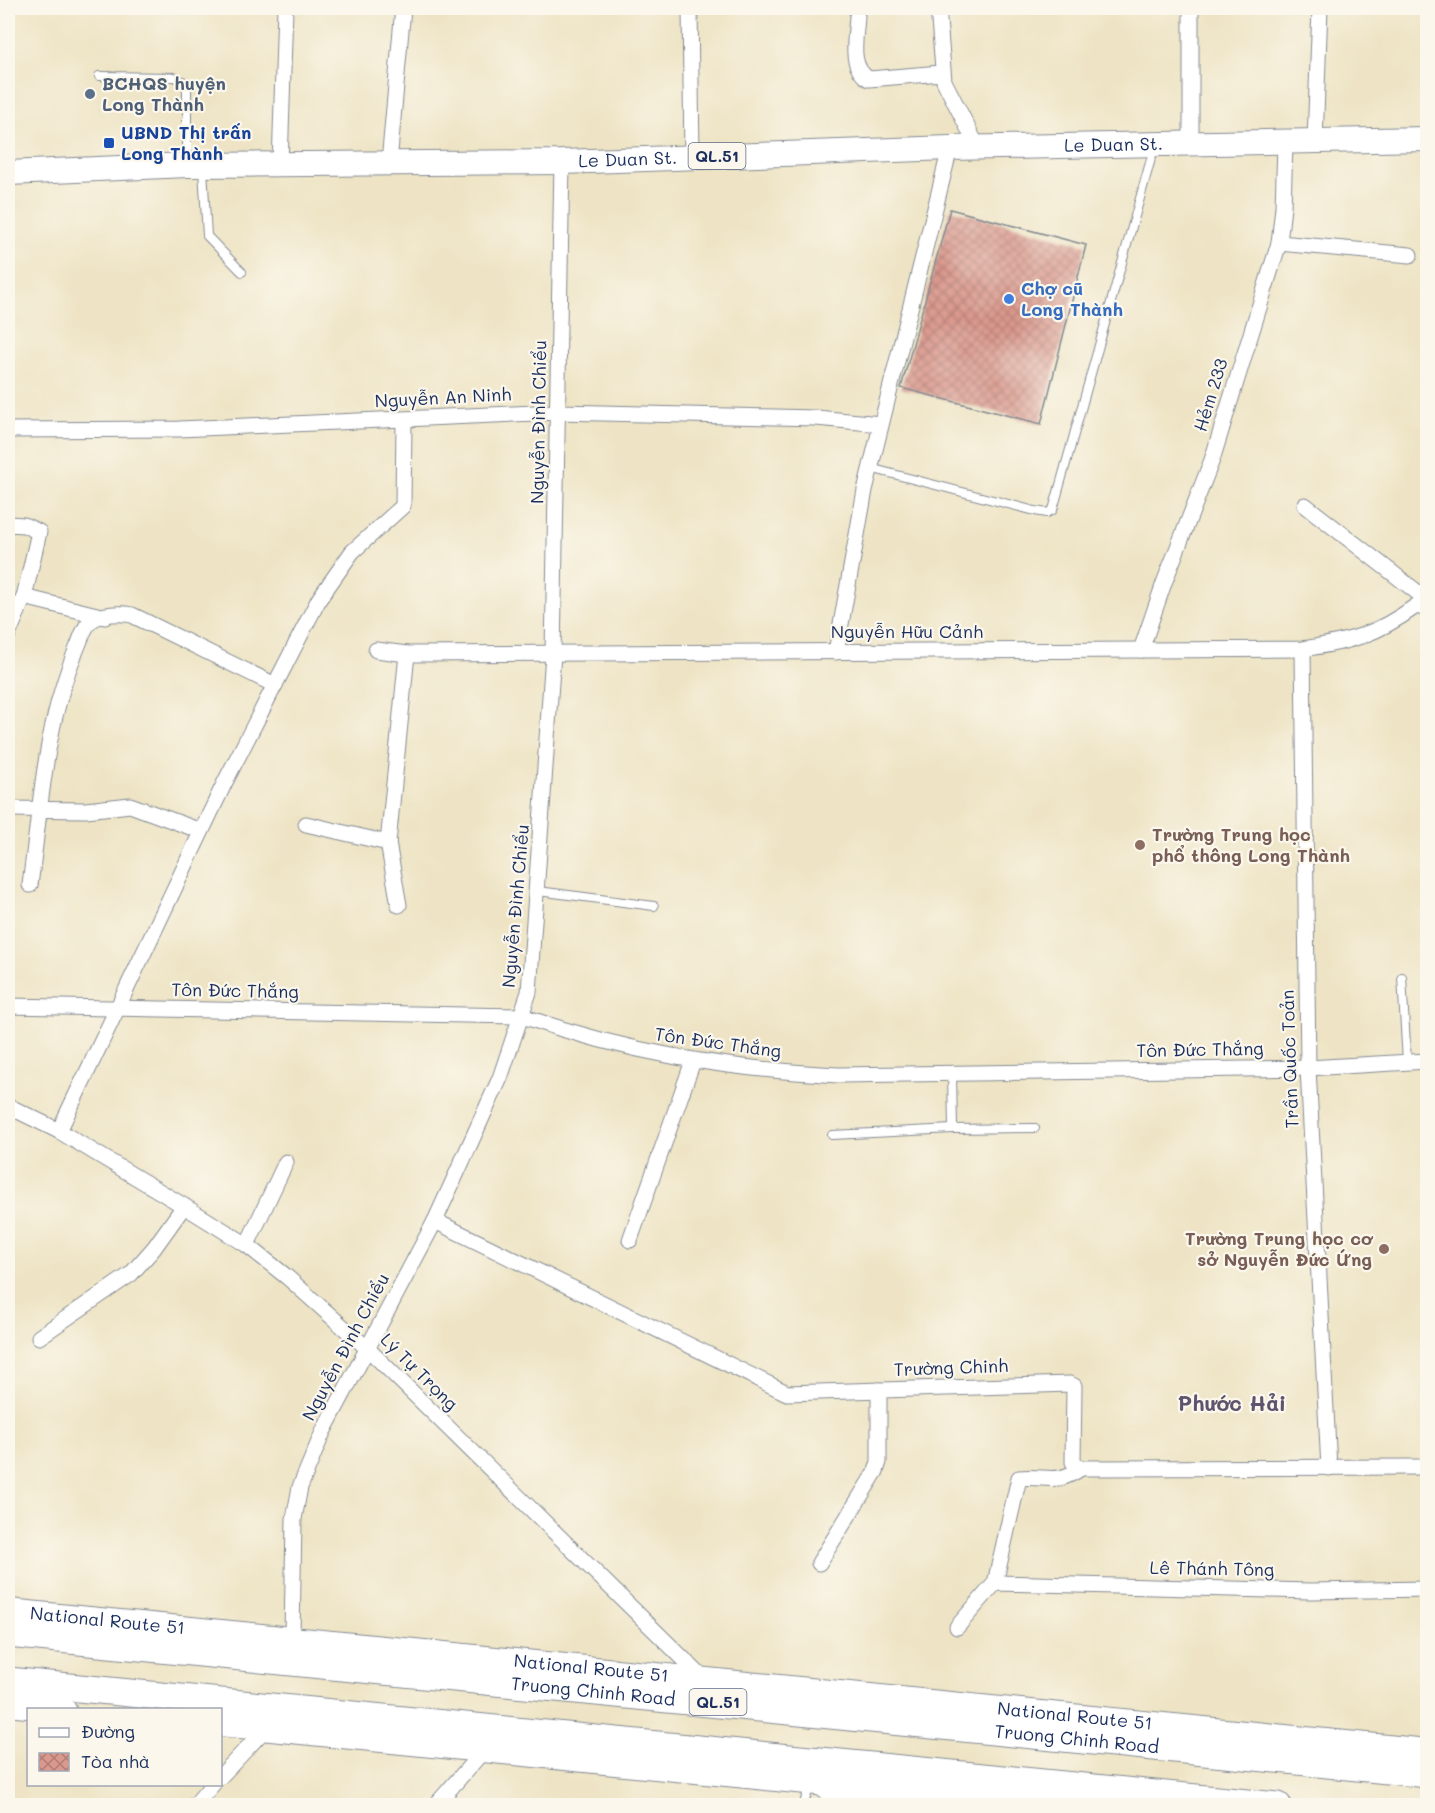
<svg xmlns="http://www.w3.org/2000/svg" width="1435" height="1813" font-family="Mali,sans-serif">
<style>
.building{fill:url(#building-cross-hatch)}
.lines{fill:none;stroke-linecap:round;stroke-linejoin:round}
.lane-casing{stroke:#848a92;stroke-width:10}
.street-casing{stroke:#848a92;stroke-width:17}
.primary-casing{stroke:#848a92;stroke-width:26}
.highway-casing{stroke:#848a92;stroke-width:29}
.lane{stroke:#fff;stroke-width:8}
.street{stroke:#fff;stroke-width:15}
.primary{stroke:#fff;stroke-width:24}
.highway{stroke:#fff;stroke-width:27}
.service-dot{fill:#5c6f8a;stroke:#fbf7ec;stroke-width:2}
.transit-dot{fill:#1a4fb4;stroke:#fbf7ec;stroke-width:2}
.shop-dot{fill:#3f7fe0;stroke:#fbf7ec;stroke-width:2}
.education-dot{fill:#8d6e63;stroke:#fbf7ec;stroke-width:2}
.labels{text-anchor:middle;stroke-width:4.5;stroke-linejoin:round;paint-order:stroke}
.shield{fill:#fbf7ec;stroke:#5e6b89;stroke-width:1.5}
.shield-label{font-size:16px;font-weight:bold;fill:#1b2f5e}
.service-label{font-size:18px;font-weight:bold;fill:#4e5e75;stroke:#fbf7ec;text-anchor:start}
.transit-label{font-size:18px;font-weight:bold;fill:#164399;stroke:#fbf7ec;text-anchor:start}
.street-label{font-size:18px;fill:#1b2f5e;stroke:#fbf7ec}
.shop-label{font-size:18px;font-weight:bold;fill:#366cbe;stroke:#fbf7ec;text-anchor:start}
.education-label{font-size:18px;font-weight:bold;fill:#785e54;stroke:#fbf7ec;text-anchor:start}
.quarter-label{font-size:21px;font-weight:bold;fill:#5e546e;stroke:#fbf7ec}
</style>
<defs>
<pattern id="building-cross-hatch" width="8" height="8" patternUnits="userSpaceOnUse" patternTransform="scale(1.5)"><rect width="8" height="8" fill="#db998d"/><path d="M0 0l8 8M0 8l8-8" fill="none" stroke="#b17d76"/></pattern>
</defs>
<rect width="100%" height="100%" fill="#fbf7ec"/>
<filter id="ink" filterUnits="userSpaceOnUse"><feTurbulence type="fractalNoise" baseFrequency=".0167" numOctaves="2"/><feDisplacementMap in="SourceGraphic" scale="12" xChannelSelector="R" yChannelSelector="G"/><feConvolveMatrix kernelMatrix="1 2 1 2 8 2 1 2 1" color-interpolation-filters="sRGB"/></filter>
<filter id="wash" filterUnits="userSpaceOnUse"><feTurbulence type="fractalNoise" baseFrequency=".008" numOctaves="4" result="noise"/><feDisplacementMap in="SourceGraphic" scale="24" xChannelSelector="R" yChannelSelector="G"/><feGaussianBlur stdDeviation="1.35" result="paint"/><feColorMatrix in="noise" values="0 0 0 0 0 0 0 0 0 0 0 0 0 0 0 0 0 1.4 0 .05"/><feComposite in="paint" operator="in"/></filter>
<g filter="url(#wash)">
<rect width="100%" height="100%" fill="#eee4c5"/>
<g id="blocks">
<!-- building -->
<path class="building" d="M950,209L1086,245L1041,424L901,388Z"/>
</g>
</g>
<g filter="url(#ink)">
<use href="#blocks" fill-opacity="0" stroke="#848a92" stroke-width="1.5"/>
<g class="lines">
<defs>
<g id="lane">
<path d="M99,76L174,77L184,82L187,89V161"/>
<path d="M203,169L207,236L242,272"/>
<path d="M870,468L1035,511L1047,513L1053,510L1154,148"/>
<path d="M538,891L654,906"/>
<path d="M1402,977L1407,1062"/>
<path d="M953,1129L1035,1128"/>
<path d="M832,1135L953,1129L952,1073"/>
<path d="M803,1806L810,1786"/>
</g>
<g id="street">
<path d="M690,8L692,157"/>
<path d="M938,8L944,81L978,148"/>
<path d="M1191,8V144"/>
<path d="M857,16C856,38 848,67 869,79L941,73"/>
<path d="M1315,141L1320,8"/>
<path d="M389,163L403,8"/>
<path d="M280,165L285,8"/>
<path d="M1279,243L1410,255"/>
<path d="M8,430L179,429L559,412L816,418L881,424"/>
<path d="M1305,505L1426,599"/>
<path d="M8,524L24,525L39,532L24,597L8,635"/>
<path d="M24,597L105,617"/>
<path d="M1303,649L1308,1068L1329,1468"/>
<path d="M376,650L407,654L1303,649C1352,641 1376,635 1416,606L1428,609"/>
<path d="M1141,650L1164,583L1212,460L1279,243L1283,207L1285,144"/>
<path d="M836,652L865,490L950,148"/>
<path d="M8,809L86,810L130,805L201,831"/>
<path d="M306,824L388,843"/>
<path d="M30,885C41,804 45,723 77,648C81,639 84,626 92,620C102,613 121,613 132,615L275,685"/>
<path d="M399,905L388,843L407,654"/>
<path d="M8,1006L522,1016C628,1053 725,1069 838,1075L1308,1068L1428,1061"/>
<path d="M8,1106L59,1131L184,1206L247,1245L287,1277L369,1350L703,1678"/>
<path d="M59,1131L225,782L319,599L352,552L403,506L404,420"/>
<path d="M435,1221L787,1393L1070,1384L1074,1386L1073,1462L1081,1468L1428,1467"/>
<path d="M630,1240L693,1061"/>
<path d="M247,1245L286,1162"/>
<path d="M39,1337L131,1274L154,1248L184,1206"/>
<path d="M819,1563L876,1471L879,1462V1390"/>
<path d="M995,1583L1310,1591L1428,1589"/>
<path d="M957,1627L995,1583L1019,1478C1046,1475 1056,1486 1081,1468"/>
<path d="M292,1637L294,1519L300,1487L323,1432L435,1221L500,1078L529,992L553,654L562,162"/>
<path d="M220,1777L266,1728"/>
<path d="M819,1787L846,1806"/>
<path d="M194,1806L213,1784"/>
<path d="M435,1806L484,1750"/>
</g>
<g id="primary">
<path id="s1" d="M8,173L187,165L562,162L950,148L1428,139"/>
<path id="s2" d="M8,1611L1428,1751"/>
<path d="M8,1704L64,1710"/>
<path d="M220,1724L1049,1806"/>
</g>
<g id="highway">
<path id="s3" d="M8,1634L1428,1774"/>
<path d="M8,1681L1278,1806"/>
</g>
</defs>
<!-- lane casing -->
<use href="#lane" class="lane-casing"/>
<!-- street casing -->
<use href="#street" class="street-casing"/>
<!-- primary casing -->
<use href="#primary" class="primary-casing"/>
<!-- highway casing -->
<use href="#highway" class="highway-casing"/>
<!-- lane -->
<use href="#lane" class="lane"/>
<!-- street -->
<use href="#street" class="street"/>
<!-- primary -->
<use href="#primary" class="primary"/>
<!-- highway -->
<use href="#highway" class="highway"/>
</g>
</g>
<!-- markers -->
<circle class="service-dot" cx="90" cy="94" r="6"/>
<rect class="transit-dot" x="103" y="137" width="12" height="12" rx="3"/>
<circle class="shop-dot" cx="1009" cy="299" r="6"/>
<g class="education-dot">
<circle cx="1140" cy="845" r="6"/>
<circle cx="1384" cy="1249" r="6"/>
</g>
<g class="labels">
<!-- shield labels -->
<g class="shield">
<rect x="688.5" y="143" width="57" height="26" rx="4.5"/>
<rect x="689.5" y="1689" width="57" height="26" rx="4.5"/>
</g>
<g class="shield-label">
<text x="717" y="162">QL.51</text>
<text x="718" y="1708">QL.51</text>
</g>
<!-- service labels -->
<g class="service-label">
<text x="102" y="90">BCHQS huyện<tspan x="102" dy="21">Long Thành</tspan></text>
</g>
<!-- transit labels -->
<g class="transit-label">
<text x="121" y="139">UBND Thị trấn<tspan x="121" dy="21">Long Thành</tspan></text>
</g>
<!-- street labels -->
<g class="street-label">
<text dy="6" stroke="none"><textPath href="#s1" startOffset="1106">Le Duan St.</textPath></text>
<text dy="6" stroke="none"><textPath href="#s1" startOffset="620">Le Duan St.</textPath></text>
<text transform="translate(1211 395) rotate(-73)" y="6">Hẻm 233</text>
<text transform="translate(443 398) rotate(-3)" y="6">Nguyễn An Ninh</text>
<text transform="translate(539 422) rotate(-89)" y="6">Nguyễn Đình Chiểu</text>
<text x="907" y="638">Nguyễn Hữu Cảnh</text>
<text transform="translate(516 906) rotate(-85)" y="6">Nguyễn Đình Chiểu</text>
<text transform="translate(235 991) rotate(1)" y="6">Tôn Đức Thắng</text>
<text transform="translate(718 1043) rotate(8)" y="6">Tôn Đức Thắng</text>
<text transform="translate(1200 1050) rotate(-1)" y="6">Tôn Đức Thắng</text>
<text transform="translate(1290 1059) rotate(-92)" y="6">Trần Quốc Toản</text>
<text transform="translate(346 1347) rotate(-62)" y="6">Nguyễn Đình Chiểu</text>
<text transform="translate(951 1368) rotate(-2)" y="6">Trường Chinh</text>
<text transform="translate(419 1372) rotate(45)" y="6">Lý Tự Trọng</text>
<text transform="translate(1212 1569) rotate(1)" y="6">Lê Thánh Tông</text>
<text dy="6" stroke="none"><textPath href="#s2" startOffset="100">National Route 51</textPath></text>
<text dy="6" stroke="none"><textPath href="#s2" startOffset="586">National Route 51</textPath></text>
<text dy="6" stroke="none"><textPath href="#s3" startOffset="588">Truong Chinh Road</textPath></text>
<text dy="6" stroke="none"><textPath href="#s2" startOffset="1072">National Route 51</textPath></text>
<text dy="6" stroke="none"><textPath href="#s3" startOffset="1074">Truong Chinh Road</textPath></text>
</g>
<!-- shop labels -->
<g class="shop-label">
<text x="1021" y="295">Chợ cũ<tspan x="1021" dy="21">Long Thành</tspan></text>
</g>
<!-- education labels -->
<g class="education-label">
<text x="1152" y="841">Trường Trung học<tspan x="1152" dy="21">phổ thông Long Thành</tspan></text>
<text x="1372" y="1245" text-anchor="end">Trường Trung học cơ<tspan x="1372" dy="21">sở Nguyễn Đức Ứng</tspan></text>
</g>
<!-- quarter labels -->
<g class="quarter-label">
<text x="1232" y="1411">Phước Hải</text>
</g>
</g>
<!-- margin -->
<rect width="1435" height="1813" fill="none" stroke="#fbf7ec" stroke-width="30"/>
<!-- legend -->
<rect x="27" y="1708" width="195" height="78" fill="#fbf7ec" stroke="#a1a7b3" stroke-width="1.5"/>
<rect x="39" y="1728" width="30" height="9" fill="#ffffff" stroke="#a1a7b3" stroke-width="1.5"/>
<text x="81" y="1738" font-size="18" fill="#1b2f5e">Đường</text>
<rect x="39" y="1753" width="30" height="18" fill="url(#building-cross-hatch)" stroke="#a1a7b3" stroke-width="1.5"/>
<text x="81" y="1768" font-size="18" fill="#1b2f5e">Tòa nhà</text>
</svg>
